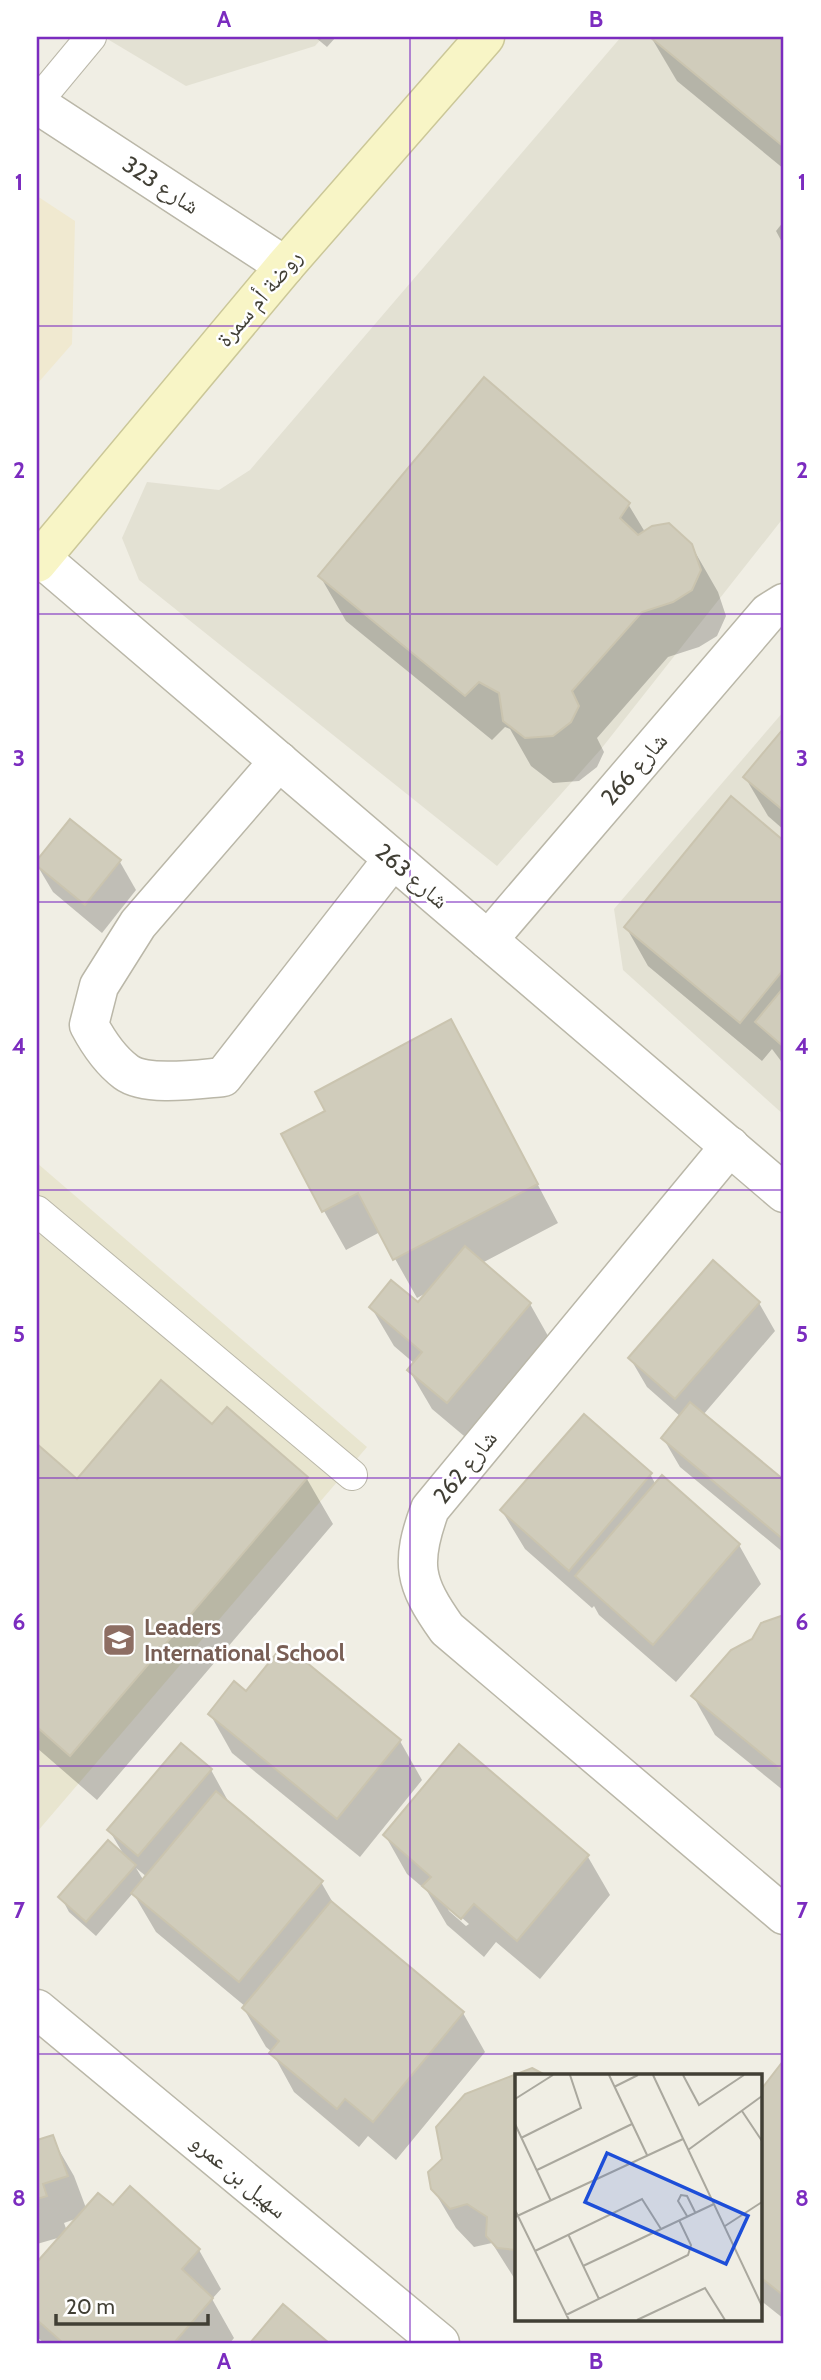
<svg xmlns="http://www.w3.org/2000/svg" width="821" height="2380" font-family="Cabin,'Noto Naskh Arabic',sans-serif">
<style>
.residential{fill:#e3e1d3}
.commercial{fill:#f0e9d0}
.education{fill:#e8e5cf}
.shadow{fill:#0003;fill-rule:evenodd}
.building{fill:#d0ccbb;stroke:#cac4af;stroke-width:2}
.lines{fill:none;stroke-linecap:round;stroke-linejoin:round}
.lane-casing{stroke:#bab7a8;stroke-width:32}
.street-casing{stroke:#bab7a8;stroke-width:41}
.secondary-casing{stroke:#cbc798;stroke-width:41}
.lane{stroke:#fff;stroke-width:30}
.street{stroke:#fff;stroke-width:38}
.secondary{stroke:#f8f5c6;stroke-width:38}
.grid{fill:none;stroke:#7b2cbf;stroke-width:2;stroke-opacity:0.55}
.labels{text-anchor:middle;stroke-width:5;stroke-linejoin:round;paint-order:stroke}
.street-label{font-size:23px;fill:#413f35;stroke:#fff}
.education-label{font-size:23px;font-weight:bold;fill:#785e54;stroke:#fff;text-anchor:start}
.inset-road{fill:none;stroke:#aaa89e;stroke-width:2}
.view{fill:#1d4ed8;fill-opacity:0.15;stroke:#1d4ed8;stroke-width:3.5}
.inset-edge{fill:none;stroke:#413f35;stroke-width:3.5}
.neatline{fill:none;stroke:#7b2cbf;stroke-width:2.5}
.grid-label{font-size:23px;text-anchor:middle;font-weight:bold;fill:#7b2cbf}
</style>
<rect width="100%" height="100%" fill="#f0eee4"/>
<!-- residential -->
<g class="residential">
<path d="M104,37H323L315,46L186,86Z"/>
<path d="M621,37H784V517L601,749L497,866L139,580L122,538L147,482L219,490L250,470Z"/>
<path d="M784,711V1115L623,970L614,909Z"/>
</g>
<!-- commercial -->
<path class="commercial" d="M37,196L75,221L72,344L37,384Z"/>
<!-- education -->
<path class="education" d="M37,1163L367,1447L37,1832Z"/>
<!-- shadow -->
<g class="shadow">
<path d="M315,37H336L327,47Z"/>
<path d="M651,37H784V169L677,81Z"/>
<path d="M784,221V246L776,231Z"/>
<path d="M628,504L645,532L691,545L718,592L726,616L717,636L699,647L668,657L597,738L604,752L597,767L579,781L553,783L531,766L510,729L505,727L492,740L346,621L320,576Z"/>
<path d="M784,730V830L768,816L745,777Z"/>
<path d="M731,799L784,843V1065L772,1049L762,1061L648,966L626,927Z"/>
<path d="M70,821L120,862L136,890L102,933L53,892L37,865Z"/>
<path d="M472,1060L558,1223L482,1263L530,1304L552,1343L470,1441L432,1409L409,1370L415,1364L394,1346L371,1307L418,1304L428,1292L417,1298L380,1232L346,1250L324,1211Z"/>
<path d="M759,1303L775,1331L703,1415L784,1482V1553L680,1467L663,1438L681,1417L647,1387L630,1358Z"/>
<path d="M227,1409L307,1479L333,1524L97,1800L37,1748V1446L77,1481L213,1426Z"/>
<path d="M650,1474L656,1485L739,1545L761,1584L676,1682L599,1615L594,1606L592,1608L525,1549L502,1511Z"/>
<path d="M777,1617H784V1791L715,1735L693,1696Z"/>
<path d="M247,1693L400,1741L422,1780L360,1857L232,1753L210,1714Z"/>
<path d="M460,1747L588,1857L610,1895L540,1979L496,1942L484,1957L447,1925L427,1891L407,1874L385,1835ZM445,1903L469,1924L466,1926L449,1911Z"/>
<path d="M211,1770L227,1799L225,1801L321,1882L336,1908L463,2013L485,2052L396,2160L368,2136L359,2147L294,2092L272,2052L266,2047L244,2009L246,2007L156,1932L133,1893L96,1936L69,1912L61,1897L124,1855L109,1830ZM136,1868L147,1877L144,1881Z"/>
<path d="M784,2063V2319L760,2300V2094Z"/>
<path d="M516,2076V2281L492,2243L474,2247L456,2228L433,2189L466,2095Z"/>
<path d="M52,2138L74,2176L86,2208H113L199,2250L221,2289L212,2299L234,2338L230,2343H44L37,2337V2265L61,2237L37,2244V2142ZM78,2218L67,2231L64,2223Z"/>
</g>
<!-- building -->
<g class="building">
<path d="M650,37H784V147Z"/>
<path d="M484,377L630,503L620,518L638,535L652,526L669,523L692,544L701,570L692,590L673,602L642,612L572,691L579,706L571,722L553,736L525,738L503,721L499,693L479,682L465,696L318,576Z"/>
<path d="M784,728V811L743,777Z"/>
<path d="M731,796L784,841V969L740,1023L624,927Z"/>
<path d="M70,819L121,860L85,905L37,866V860Z"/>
<path d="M784,987V1047L755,1022Z"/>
<path d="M451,1019L538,1184L393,1260L358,1193L322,1212L281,1134L325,1111L315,1092Z"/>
<path d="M465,1246L531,1303L447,1403L407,1370L422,1352L369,1307L391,1280L418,1302Z"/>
<path d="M713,1260L760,1302L675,1399L628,1358Z"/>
<path d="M161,1380L212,1424L227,1407L308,1477L70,1756L37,1727V1444L77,1479Z"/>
<path d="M690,1402L784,1480V1540L661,1438Z"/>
<path d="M584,1414L652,1473L569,1571L500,1510Z"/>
<path d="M662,1475L740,1544L653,1645L575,1576Z"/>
<path d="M784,1615V1772L691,1696L731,1650L752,1639L761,1623Z"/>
<path d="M284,1644L401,1740L337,1819L208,1714L234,1681L246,1691Z"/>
<path d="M181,1743L212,1769L138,1856L107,1830Z"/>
<path d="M459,1744L589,1855L517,1941L474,1904L461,1919L422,1886L431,1877L383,1835Z"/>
<path d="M216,1791L323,1881L239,1982L131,1893Z"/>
<path d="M108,1840L136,1865L86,1922L58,1897Z"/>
<path d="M331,1901L464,2012L373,2122L345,2099L337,2109L269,2053L279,2041L242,2008Z"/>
<path d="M784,2060V2296L760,2277V2091Z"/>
<path d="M532,2068L547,2076H516V2250L497,2248L486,2236L487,2217L467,2204L450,2209L431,2189L428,2172L442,2159L436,2127L465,2094Z"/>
<path d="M53,2135L68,2176L43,2184L47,2196L37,2199V2140Z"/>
<path d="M130,2186L200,2249L182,2269L213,2298L174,2343H63L37,2320V2262L98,2193L113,2205Z"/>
<path d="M283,2304L329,2343H250Z"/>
</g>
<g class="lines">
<defs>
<g id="lane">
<path d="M37,102L91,37"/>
<path d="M37,1211L352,1475"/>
</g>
<g id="street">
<path d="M37,104L285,266"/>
<path d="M41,558L784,1193"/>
<path d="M279,761L138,924L99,986L89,1025C98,1042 110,1060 126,1072C146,1087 199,1079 223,1077L393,859"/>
<path d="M488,940L768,613L784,603"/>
<path d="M730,1146L430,1509C410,1563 414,1583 447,1629L784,1915"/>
<path d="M37,2009L440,2343"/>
</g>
<path id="secondary" d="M37,563L285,266L485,37"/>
</defs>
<!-- lane casing -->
<use href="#lane" class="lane-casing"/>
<!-- street casing -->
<use href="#street" class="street-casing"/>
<!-- secondary casing -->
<use href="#secondary" class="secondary-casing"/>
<!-- lane -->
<use href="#lane" class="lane"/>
<!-- street -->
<use href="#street" class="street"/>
<!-- secondary -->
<use href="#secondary" class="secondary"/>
</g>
<!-- grid -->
<path class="grid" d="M410,37V2343M37,326H784M37,614H784M37,902H784M37,1190H784M37,1478H784M37,1766H784M37,2054H784"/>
<!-- icons -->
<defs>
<symbol id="school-square" viewBox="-11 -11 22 22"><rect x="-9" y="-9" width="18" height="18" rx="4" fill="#8d6e63" stroke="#fff"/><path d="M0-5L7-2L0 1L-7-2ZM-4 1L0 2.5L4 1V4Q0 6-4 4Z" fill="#fff"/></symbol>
</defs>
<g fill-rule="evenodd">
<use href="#school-square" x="100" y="1621" width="38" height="38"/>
</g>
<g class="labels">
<!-- street labels -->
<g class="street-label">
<text transform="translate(161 185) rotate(33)" y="8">شارع 323</text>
<text transform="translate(259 298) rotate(-50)" y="8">روضة أم سمرة</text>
<text transform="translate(634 769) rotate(-49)" y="8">شارع 266</text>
<text transform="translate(412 876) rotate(40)" y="8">شارع 263</text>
<text transform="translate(465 1467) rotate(-51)" y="8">شارع 262</text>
<text transform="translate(239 2176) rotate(40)" y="8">سهيل بن عمرو</text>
</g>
<!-- education labels -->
<g class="education-label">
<text x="144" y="1635">Leaders<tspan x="144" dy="26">International School</tspan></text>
</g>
</g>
<!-- overview -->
<g transform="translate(515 2074)">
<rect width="247" height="247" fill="#f0eee4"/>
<path class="inset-road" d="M94,1L132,81M138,1L247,232M168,1L184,31L229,1M99,13L123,1M0,25L38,1M227,37L247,67M0,50L36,127M6,64L66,34L55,1M173,76L247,22M22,96L117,50M0,136L54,246M172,142L163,127L166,121L172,122L180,138M0,143L168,65M210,152L247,128M53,160L84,225M20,177L127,125L146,155M68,192L199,130M51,241L173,181L176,171L164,146M122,246L190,214L210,246"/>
<path class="view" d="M92,79L233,142L211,190L70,128Z"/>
<rect width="247" height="247" class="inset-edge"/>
</g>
<!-- border -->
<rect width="821" height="2380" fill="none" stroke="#ffffff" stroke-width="77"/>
<!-- scale -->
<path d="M56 2314v10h152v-10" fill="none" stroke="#413f35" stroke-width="3.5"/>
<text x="66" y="2314" font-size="21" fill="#413f35" stroke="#ffffff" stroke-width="5" paint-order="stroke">20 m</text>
<rect x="38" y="38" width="744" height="2304" class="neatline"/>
<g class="grid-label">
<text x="224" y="27">A</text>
<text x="596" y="27">B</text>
<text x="19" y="190">1</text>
<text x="802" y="190">1</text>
<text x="19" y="478">2</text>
<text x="802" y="478">2</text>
<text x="19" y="766">3</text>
<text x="802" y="766">3</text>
<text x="19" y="1054">4</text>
<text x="802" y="1054">4</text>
<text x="19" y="1342">5</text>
<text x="802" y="1342">5</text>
<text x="19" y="1630">6</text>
<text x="802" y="1630">6</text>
<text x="19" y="1918">7</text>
<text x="802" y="1918">7</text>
<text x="19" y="2206">8</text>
<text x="802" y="2206">8</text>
<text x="224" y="2369">A</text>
<text x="596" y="2369">B</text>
</g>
</svg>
